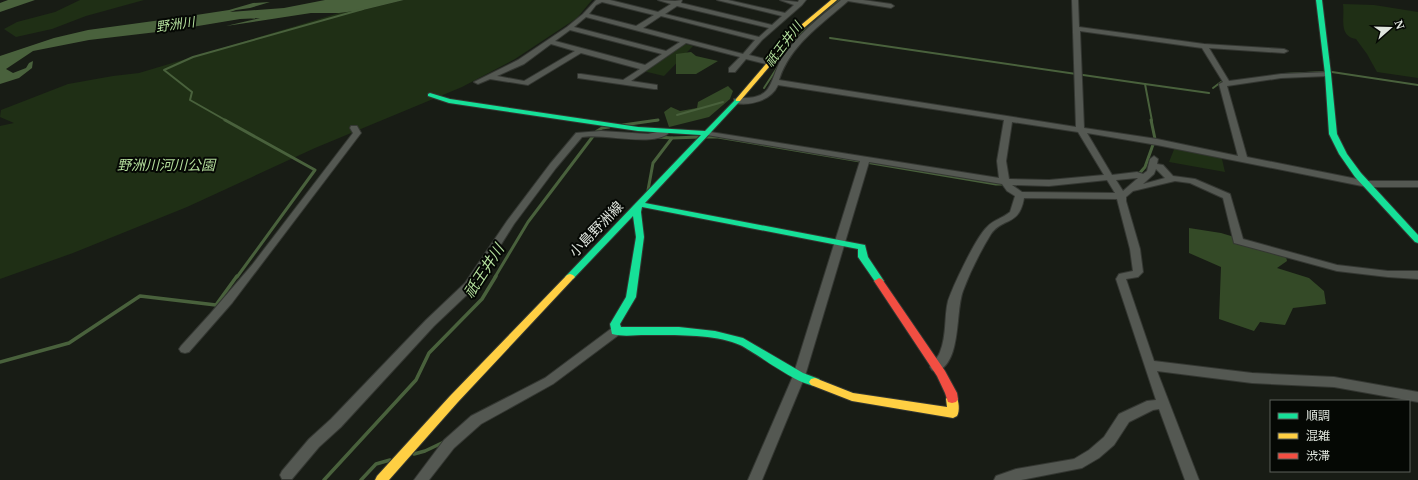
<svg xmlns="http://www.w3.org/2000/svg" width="1418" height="480" font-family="'Noto Serif','Noto Sans JP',serif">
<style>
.green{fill:#1f2f15}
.forest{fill:#344a27}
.water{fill:#49613c}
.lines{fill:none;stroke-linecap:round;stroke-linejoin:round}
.stream-far2{stroke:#49613c;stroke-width:2}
.stream-far1{stroke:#49613c;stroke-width:3}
.stream{stroke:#49613c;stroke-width:3.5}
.street-casing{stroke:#343732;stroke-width:2}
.fast-casing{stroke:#343732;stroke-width:2}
.slow-casing{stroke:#343732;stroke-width:2}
.jam-casing{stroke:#343732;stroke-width:2}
.street{fill:#545852;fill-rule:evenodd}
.fast{fill:#16e098;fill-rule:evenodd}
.slow{fill:#ffcf43;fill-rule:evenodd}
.jam{fill:#f24e42;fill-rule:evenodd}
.labels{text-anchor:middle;stroke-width:4;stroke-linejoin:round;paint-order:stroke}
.far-water-label{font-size:13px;font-style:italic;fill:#b4df9d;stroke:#050804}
.park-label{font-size:14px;font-style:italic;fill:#b3dd9b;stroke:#050804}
.street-label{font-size:14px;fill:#e0e6de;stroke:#050804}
.water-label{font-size:15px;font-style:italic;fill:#b4df9d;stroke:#050804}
</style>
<rect width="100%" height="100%" fill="#181c15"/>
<!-- green -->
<g class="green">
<path d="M80,0H144L86,16L52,29L16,37L4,29L17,22L55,12Z"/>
<path d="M404,0H592L577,18L515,59L462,87L315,148L187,207L73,253L0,279V126L14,123L0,117L1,110L68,84L113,76L139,73L339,13L363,10Z"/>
<path d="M1343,4L1374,5L1418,12V78L1377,72L1367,54L1356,39C1338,36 1345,18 1343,4Z"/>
<path d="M681,43L693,46L664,76L643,71Z"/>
<path d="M1175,147L1221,155L1225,172L1169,162Z"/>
</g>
<!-- forest -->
<g class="forest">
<path d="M691,52L696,56L718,61L696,74H676V54Z"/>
<path d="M728,86L733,91L730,99L709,117L669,127L664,112L671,107L680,111L697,108L698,102Z"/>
<path d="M1189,228L1221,233L1285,252L1287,261L1277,268L1309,278L1324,291L1326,304L1293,308L1285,325L1260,322L1254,331L1219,319L1221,267L1189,253Z"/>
</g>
<!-- water -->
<g class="water">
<path d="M8,0H35L0,12V3Z"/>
<path d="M325,0H404L363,10L339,13H311L226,26L260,18L240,19L174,30L89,40L33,51L6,69L13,73L26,68L29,63L33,61L32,68L19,78L0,84V56L54,38L88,30L183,17L229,10L253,3L270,2L250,8L236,10L230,12L284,8Z"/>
</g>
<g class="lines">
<!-- stream-far2 -->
<g class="stream-far2">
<path d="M830,38L1145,84"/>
<path d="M793,43L804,31L840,0"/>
<path d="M1332,72L1418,85"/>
<path d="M1284,74L1324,72"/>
<path d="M764,88L779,65"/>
<path d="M1213,88L1221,82"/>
<path d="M677,115L723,102"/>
<path d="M227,121L190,100L192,92L164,70L193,57L363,9"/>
<path d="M654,121L658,120"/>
<path d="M1152,121L1145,84L1209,93"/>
</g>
<!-- stream-far1 -->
<g class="stream-far1">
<path d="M225,120L315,170L237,277"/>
<path d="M623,125L658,120"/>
<path d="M658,137L672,138"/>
<path d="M706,137H718L996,184H1006"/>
<path d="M1138,175L1145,167L1155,139L1151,120"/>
<path d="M648,190L653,163L672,138L700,137"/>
<path d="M495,277L528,222L597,131L602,128L609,127"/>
</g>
<!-- stream -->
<g class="stream">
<path d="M0,362L69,343L140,296L216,305L237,276"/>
<path d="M414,454L425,451L444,442"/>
<path d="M324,480L416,380L429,353L482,299L496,276"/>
<path d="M361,480L376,464L390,460"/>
</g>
<defs>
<g id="street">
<path d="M596,0H610L658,12L671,4L658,0L675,1L682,0L681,3L772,25L782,16L717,0H728L785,13L794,5L780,0L798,2L799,0H806L802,5L762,40L749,55L773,61L774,63L770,65L746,59L735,72H729V68L740,57L686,43L631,81L657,85V89H654L578,78V74H581L623,80L640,69L581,53L528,85L490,79L478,84L474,82L518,60L567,27L583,14ZM602,2L654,15L636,26L589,14L596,5ZM677,6L769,28L759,37L665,14ZM661,16L755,40L743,54L643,28ZM586,17L680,42L666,51L574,27ZM570,30L662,54L645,65L555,41ZM551,44L575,51L524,81L497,76L524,64Z"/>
<path d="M841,0H863L891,4L894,6L891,8L848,1C821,25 790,45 779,80L1076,127L1072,0H1078L1079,27L1204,44L1284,49L1288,51L1284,53L1209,48L1229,81L1281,74L1331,72V76H1328L1281,78L1227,86L1247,157L1367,181H1418V187H1367L1157,145L1087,133L1112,175L1137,172L1143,174L1147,171L1150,159L1154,156L1158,159L1157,164L1163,165L1173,176L1195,179L1230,194L1243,239L1337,265L1388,271H1418V279L1388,277L1337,271L1234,243L1223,198L1190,183L1175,181L1133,191L1126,197V201L1140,249L1143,272L1138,277L1126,279L1154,361L1252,373L1334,377L1418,392V402L1334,387L1252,383L1157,371L1199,480H1185L1159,409L1153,410L1129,422L1114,445L1099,458L1082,468L1021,480H994L996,476L1016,469L1074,459L1089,450L1104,437L1119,414L1147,401L1156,400L1116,279L1119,274L1133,271L1130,249L1117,199L1024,198C1019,227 1003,217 991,234C980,252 970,272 963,291C955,312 962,363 936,372L932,370L930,367C933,361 938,358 940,352C947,335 944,317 948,301C953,286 976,237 987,227C993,220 1003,218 1010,212L1015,196L1007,191L1002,184L869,162L805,376L762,480H748L793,376L860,161L707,135H704L703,133L704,131L999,178L997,161L1004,120L778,85C771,101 750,106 734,103V99C745,97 757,100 766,91C772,86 776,67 782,58C797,35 820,17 841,0ZM1080,31L1202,48L1223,82L1219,84L1238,156L1157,139L1084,128ZM1012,122L1078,132L1104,175L1049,180L1009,179L1006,161ZM1156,169L1165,178L1143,184L1154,174ZM1137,178H1138L1123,191L1116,180ZM1107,180L1115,193L1022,192L1012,185L1049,186Z"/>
<path d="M351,126H357L361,133L232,303L189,352L185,353L181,352L179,349L181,346L210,314L252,265L353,133L350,128Z"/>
<path d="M666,130L670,132C654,148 604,133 582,137L556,168L514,224L473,289L434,326L341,427L319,447L292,479H282L280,475L282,471L309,439L331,419L426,320L465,283L507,221L550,164L576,133L601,131L648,134Z"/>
<path d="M616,327L620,328L622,331L620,334L553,384L481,424L454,448L429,480H414L444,440L471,416L545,378L612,328Z"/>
</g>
<g id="fast">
<path d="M1316,0H1322L1331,74L1337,134L1347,154L1361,173L1418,235V243L1415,242L1355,177L1339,154L1329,134L1325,74Z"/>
<path d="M430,93L450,99L638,127L705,131L736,99H740V101L645,203L865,245L868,257L884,281L879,284L876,283L858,257V249L642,207L641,212L644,237L636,297L620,324L621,327H679L715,331L743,338L803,373L819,379L821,382L819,385C803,390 757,353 740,345C717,334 672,335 646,335C635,335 623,337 612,334L610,324L626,297L636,237L633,216L573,279H567L565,277L701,135L638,131L449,103L428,96V94Z"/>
</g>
<g id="slow">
<path d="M831,0H837L799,32L740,101H736V99L795,30Z"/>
<path d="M570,274L573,275L575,277L573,279L458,402L389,480H375L377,476L450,396L567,275Z"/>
<path d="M815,378L853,393L947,407L946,399L948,396L952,395L956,396C959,401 960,411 957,416L953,418L852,401L811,385L809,382L811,379Z"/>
</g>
<path id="jam" d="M879,278L882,279L945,371L957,393L958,399L956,402L952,403L948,402L945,393L937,376L874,281Z"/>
</defs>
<!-- street casing -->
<use href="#street" class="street-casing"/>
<!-- fast casing -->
<use href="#fast" class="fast-casing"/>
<!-- slow casing -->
<use href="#slow" class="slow-casing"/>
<!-- jam casing -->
<use href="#jam" class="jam-casing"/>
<!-- street -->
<use href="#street" class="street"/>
<!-- fast -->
<use href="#fast" class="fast"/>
<!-- slow -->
<use href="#slow" class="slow"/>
<!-- jam -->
<use href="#jam" class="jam"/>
</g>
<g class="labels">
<!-- far-water labels -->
<g class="far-water-label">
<text transform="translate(175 24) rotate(-8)" y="5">野洲川</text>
<text transform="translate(783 44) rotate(-53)" y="5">祇王井川</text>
</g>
<!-- park labels -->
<g class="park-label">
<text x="166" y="170">野洲川河川公園</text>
</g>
<!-- street labels -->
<g class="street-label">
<text transform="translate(596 229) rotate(-46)" y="5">小島野洲線</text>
</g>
<!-- water labels -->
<g class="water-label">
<text transform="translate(484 271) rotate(-57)" y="5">祇王井川</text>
</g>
</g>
<!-- legend -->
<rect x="1270" y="400" width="140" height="72" fill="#050804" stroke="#5d615b"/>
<rect x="1278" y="413" width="20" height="6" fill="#16e098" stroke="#5d615b"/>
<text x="1306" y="420" font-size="12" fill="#e0e6de">順調</text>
<rect x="1278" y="433" width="20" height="6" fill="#ffcf43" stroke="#5d615b"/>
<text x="1306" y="440" font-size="12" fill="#e0e6de">混雑</text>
<rect x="1278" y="453" width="20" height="6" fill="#f24e42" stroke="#5d615b"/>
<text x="1306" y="460" font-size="12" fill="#e0e6de">渋滞</text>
<!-- north arrow -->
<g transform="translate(1390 28) rotate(70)" stroke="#050804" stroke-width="3" paint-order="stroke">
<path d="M0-3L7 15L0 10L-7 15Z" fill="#e0e6de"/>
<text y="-6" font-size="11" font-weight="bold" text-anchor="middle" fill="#e0e6de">N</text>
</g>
</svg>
